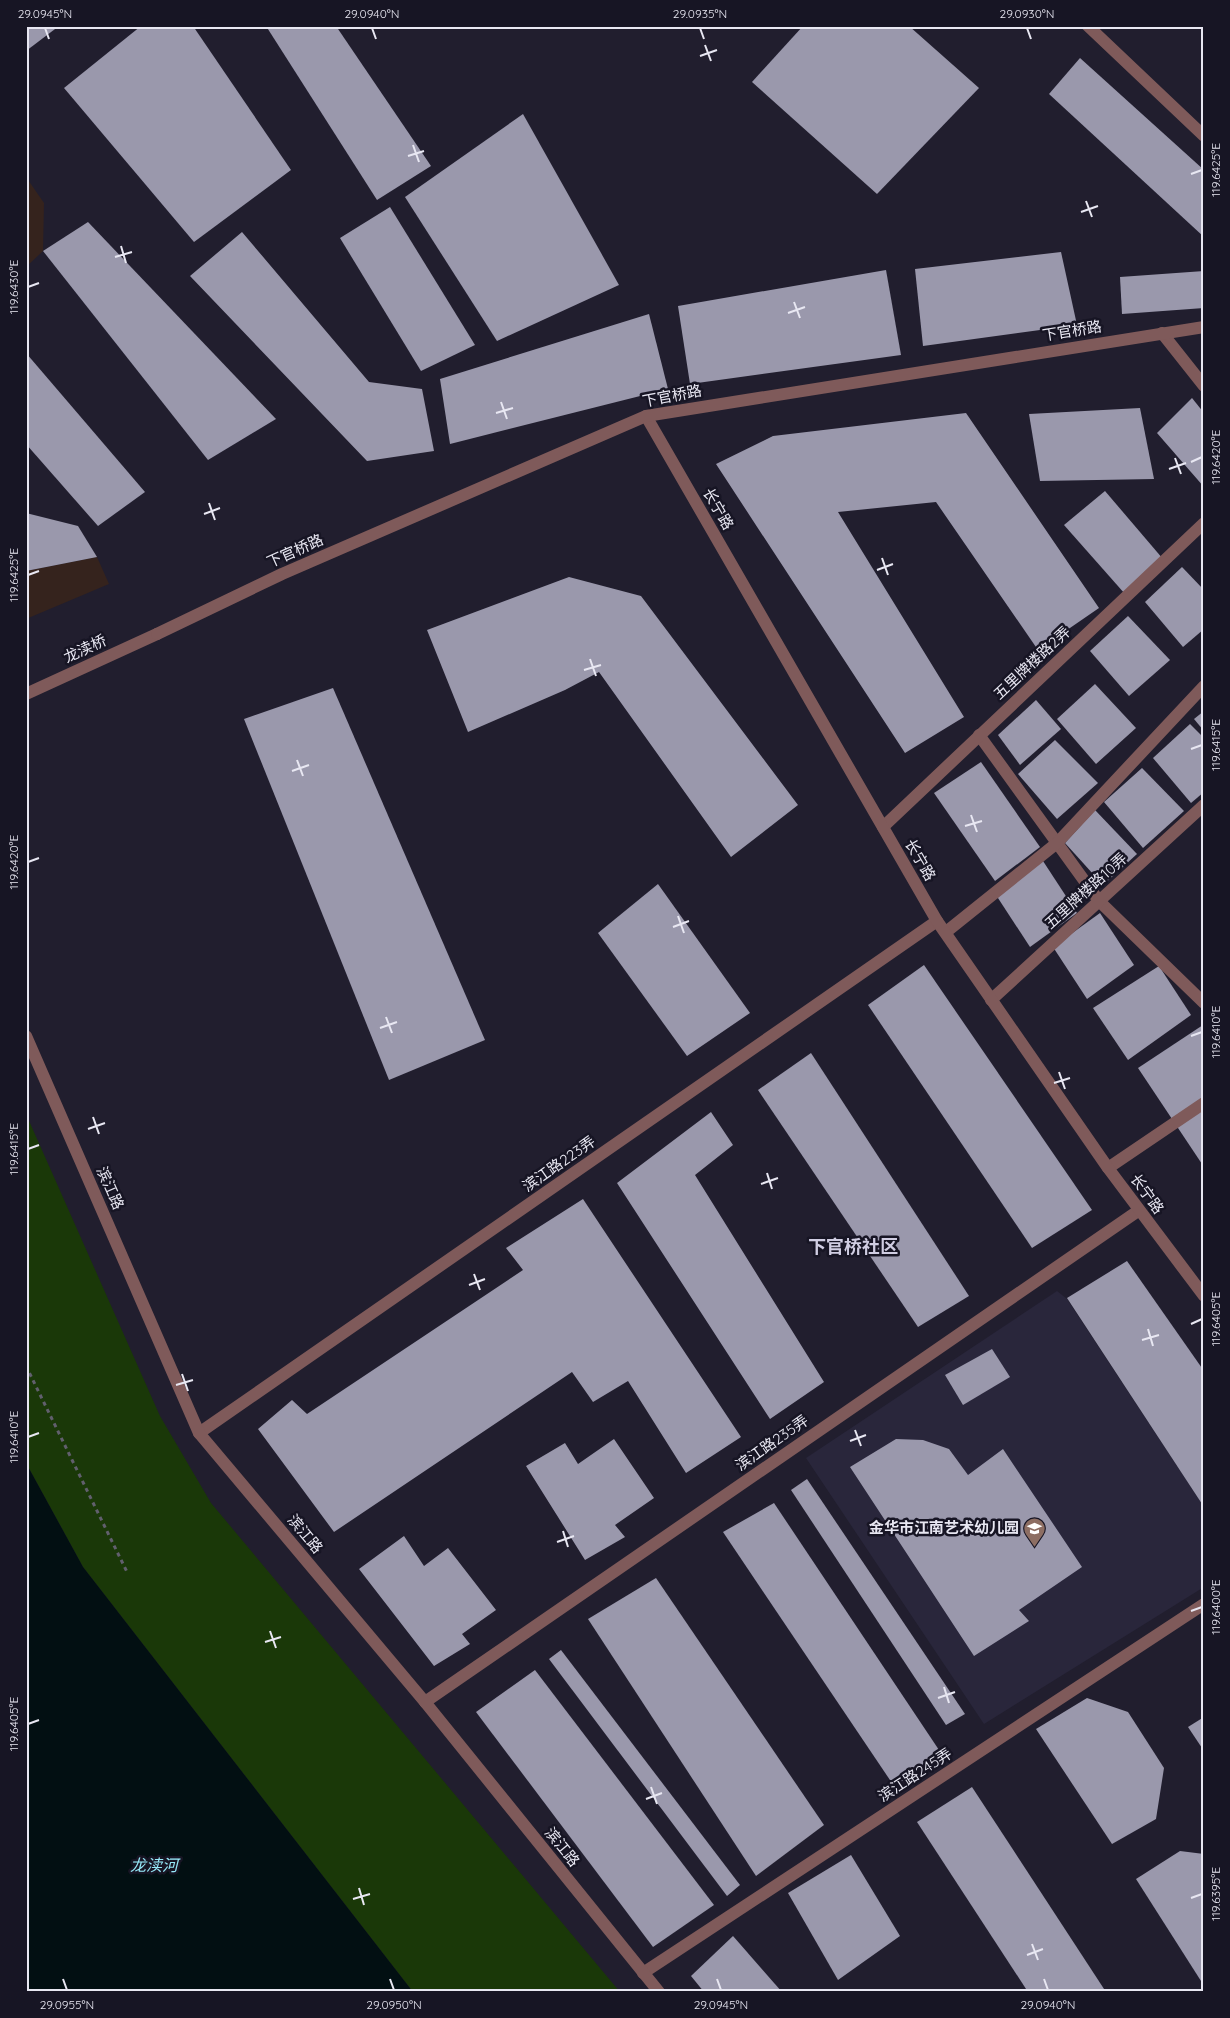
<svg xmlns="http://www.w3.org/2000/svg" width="1230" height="2018" font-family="Quicksand,'Noto Sans SC',sans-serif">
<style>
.commercial{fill:#35231d}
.built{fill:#29263b}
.green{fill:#1a3808}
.water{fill:#020f12}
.building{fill:#9a98ac}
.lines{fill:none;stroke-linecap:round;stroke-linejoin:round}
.path{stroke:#615f6d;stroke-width:3;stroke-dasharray:4 4;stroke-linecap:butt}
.service{stroke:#7f5a5a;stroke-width:12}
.pedestrian{stroke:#7f5a5a;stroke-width:12}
.minor{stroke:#7f5a5a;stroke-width:12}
.tertiary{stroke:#7f5a5a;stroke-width:12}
.ticks{fill:none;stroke:#e8e7f2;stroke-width:2}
.labels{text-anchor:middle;stroke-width:5;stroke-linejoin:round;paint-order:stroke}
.street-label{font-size:15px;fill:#e8e7f2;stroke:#171524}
.poi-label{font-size:15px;font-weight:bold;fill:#e8e7f2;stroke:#171524;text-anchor:end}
.water-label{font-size:16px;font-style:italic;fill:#96e9f9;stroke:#171524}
.quarter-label{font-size:18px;font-weight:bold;fill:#d0cde2;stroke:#171524}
.neatline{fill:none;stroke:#e8e7f2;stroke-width:2}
.ticks-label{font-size:12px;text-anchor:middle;fill:#e8e7f2}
</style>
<rect width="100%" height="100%" fill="#211e2e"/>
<!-- commercial -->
<g class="commercial">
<path d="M26,177L44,203L43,251L26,267Z"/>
<path d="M97,557L109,584L26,619V571Z"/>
</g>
<!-- built -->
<path class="built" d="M1057,1291L1067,1299L1204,1507V1587L984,1724L806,1458Z"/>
<!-- green -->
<path class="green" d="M26,1114L160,1416L211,1503L620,1992H413L83,1567L26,1463Z"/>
<!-- water -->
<path class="water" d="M26,1463L83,1567L413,1992H26Z"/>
<!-- building -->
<g class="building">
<path d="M26,26H59L26,51Z"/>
<path d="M141,26H193L291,170L194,242L64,88Z"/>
<path d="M266,26H336L431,166L377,200Z"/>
<path d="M803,26H909L979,88L877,194L752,82Z"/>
<path d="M1080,58L1204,170V237L1049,94Z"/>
<path d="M523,114L619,285L497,341L405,197Z"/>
<path d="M390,207L475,345L421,371L340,238Z"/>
<path d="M88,222L276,419L208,460L43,251Z"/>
<path d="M242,232L369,382L422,389L434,451L367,461L190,276Z"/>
<path d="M1061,252L1077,325L923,346L915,269Z"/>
<path d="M886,270L901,355L690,384L678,306Z"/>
<path d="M1204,271V308L1122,314L1120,277Z"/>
<path d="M649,314L668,389L450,444L440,379Z"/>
<path d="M26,353L145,492L98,526L26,444Z"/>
<path d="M1192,398L1204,413V487L1157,433Z"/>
<path d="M1140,408L1154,479L1040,481L1029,414Z"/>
<path d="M966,413L1099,608L1038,650L936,502L838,512L964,717L905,753L716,464L773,436Z"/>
<path d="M1105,491L1163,559L1125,594L1064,525Z"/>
<path d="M26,513L78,526L97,557L26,571Z"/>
<path d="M1182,567L1204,590V629L1183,647L1145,602Z"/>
<path d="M569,577L641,596L798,805L731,857L599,672L565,690L468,732L427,630Z"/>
<path d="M1128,616L1170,660L1129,696L1090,651Z"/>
<path d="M1095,684L1136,728L1096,764L1057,719Z"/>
<path d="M333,688L485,1040L389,1080L244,719Z"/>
<path d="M1036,700L1061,729L1020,765L998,735Z"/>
<path d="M1204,711V731L1194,719Z"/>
<path d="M1190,724L1204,738V792L1191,803L1153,758Z"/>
<path d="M1055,740L1098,783L1057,819L1018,774Z"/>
<path d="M981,762L1040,847L995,881L934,793Z"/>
<path d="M1142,768L1184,811L1143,848L1104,802Z"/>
<path d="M1095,810L1137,854L1103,885L1065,843Z"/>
<path d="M1043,861L1077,913L1030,947L996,895Z"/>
<path d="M658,884L750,1013L687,1056L598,933Z"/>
<path d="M1100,913L1134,965L1087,999L1053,947Z"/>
<path d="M924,965L1092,1210L1032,1248L868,1005Z"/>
<path d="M1159,966L1191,1015L1128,1060L1093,1008Z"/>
<path d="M1203,1025L1204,1097L1172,1119L1138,1068Z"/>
<path d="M811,1053L969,1296L918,1327L758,1090Z"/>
<path d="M1204,1108V1167L1176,1125Z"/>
<path d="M711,1112L733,1145L695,1175L824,1382L770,1419L617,1183Z"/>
<path d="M583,1199L741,1437L686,1473L628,1381L593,1402L572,1372L334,1532L258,1429L292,1400L307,1414L523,1270L506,1248Z"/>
<path d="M1127,1261L1204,1371V1507L1067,1298Z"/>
<path d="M992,1349L1010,1377L963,1405L945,1375Z"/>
<path d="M614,1439L654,1498L615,1525L625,1537L585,1560L526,1466L565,1443L578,1464Z"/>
<path d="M896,1439L923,1440L949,1449L968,1475L1003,1449L1082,1567L1019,1610L1029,1621L974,1656L850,1467Z"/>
<path d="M807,1479L965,1714L946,1725L791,1490Z"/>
<path d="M774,1503L943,1756L894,1786L723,1532Z"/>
<path d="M404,1536L424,1566L448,1548L496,1610L462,1634L470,1644L434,1666L359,1569Z"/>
<path d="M656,1578L824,1825L756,1876L588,1619Z"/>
<path d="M561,1650L740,1885L727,1896L549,1659Z"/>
<path d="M535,1670L714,1905L653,1947L476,1712Z"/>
<path d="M1087,1698L1128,1712L1164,1768L1156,1819L1112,1844L1036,1729Z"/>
<path d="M1204,1717V1751L1188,1727Z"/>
<path d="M972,1787L1106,1992H1028L917,1822Z"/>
<path d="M1180,1851L1204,1854V1979L1201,1981L1136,1879Z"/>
<path d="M851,1855L900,1936L838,1980L788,1893Z"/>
<path d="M733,1936L782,1992H704L691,1976Z"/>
</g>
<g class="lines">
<!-- path -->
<path class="path" d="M26,1366L128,1574"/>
<!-- service -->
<g class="service">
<path d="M1088,26L1204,136"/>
<path d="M1162,333L1204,386"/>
<path d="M979,735L1099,901L1204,1003"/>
<path d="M883,827L1204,523"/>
<path d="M946,932L1057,843L1204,686"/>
<path d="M991,1000L1204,805"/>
<path d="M1108,1168L1204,1103"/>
<path d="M199,1433L937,921"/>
<path d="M425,1702L1138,1211"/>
<path d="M643,1973L1204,1604"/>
</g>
<!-- pedestrian -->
<path class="pedestrian" d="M26,694L157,634"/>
<!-- minor -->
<g class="minor">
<path d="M646,416L937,921L1108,1168L1204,1296"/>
<path d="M26,1036L199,1433L425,1702L659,1992"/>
</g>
<!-- tertiary -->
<path class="tertiary" d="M157,634L282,574L646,416L1204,327"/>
</g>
<!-- ticks -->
<path class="ticks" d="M45,28L49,39M372,28L376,39M700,28L704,39M1027,28L1031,39M705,45L711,61M700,56L717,50M413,145L419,162M408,156L424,151M1191,174L1202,170M1086,201L1092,217M1081,212L1098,206M121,246L126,263M115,257L132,252M28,287L39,283M794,302L800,318M788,313L805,307M501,402L507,419M496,413L513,408M1175,458L1181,474M1191,462L1202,457M1169,469L1186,463M209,503L215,520M204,514L220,508M882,558L888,575M877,570L893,564M28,575L39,571M590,659L596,676M584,670L601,665M1191,749L1202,745M297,760L303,776M292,771L309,765M971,815L977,832M965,826L982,821M28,862L39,858M678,916L684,933M673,927L689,921M386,1017L392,1033M380,1028L397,1022M1191,1036L1202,1032M1059,1072L1065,1089M1054,1083L1070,1078M93,1117L99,1134M88,1129L105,1123M28,1149L39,1145M767,1173L772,1189M761,1184L778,1178M474,1274L480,1290M469,1285L485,1279M1191,1324L1202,1319M1148,1329L1153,1346M1142,1340L1159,1335M182,1374L188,1391M176,1385L193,1380M855,1430L861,1446M28,1437L39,1433M850,1441L866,1435M563,1531L568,1547M557,1542L574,1536M1191,1611L1202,1607M270,1631L276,1648M265,1642L281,1637M944,1687L949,1703M938,1698L955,1692M28,1724L39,1720M651,1787L657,1804M646,1799L662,1793M359,1888L364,1905M1191,1898L1202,1894M353,1899L370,1894M1032,1944L1038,1960M1027,1955L1043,1949M63,1979L67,1990M390,1979L394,1990M717,1979L721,1990M1044,1979L1048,1990"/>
<!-- icons -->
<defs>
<symbol id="school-pin" viewBox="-11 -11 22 30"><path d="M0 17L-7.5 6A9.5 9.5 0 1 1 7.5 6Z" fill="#8d6e63" stroke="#171524"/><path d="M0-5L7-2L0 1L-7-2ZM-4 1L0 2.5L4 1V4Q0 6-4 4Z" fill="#fff"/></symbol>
</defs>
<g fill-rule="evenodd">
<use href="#school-pin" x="1022" y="1516" width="25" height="34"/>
</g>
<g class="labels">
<!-- street labels -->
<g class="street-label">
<text transform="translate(1072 331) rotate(-9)" y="5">下官桥路</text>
<text transform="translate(672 396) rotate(-11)" y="5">下官桥路</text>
<text transform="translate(718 509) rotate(60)" y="5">长宁路</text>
<text transform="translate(295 551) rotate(-24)" y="5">下官桥路</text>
<text transform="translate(85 649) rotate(-25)" y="5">龙渎桥</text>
<text transform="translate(1032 663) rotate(-43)" y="5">五里牌楼路2弄</text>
<text transform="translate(920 860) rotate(60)" y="5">长宁路</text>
<text transform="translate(1086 891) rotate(-42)" y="5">五里牌楼路10弄</text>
<text transform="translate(559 1164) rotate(-35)" y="5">滨江路223弄</text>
<text transform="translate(110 1188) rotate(66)" y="5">滨江路</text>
<text transform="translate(1147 1194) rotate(54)" y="5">长宁路</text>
<text transform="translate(772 1443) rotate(-35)" y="5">滨江路235弄</text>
<text transform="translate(305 1534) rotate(50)" y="5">滨江路</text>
<text transform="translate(915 1775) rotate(-33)" y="5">滨江路245弄</text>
<text transform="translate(562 1847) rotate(51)" y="5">滨江路</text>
</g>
<!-- poi labels -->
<g class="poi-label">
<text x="1019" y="1533">金华市江南艺术幼儿园</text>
</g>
<!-- water labels -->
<g class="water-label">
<text x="154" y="1871">龙渎河</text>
</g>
<!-- quarter labels -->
<g class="quarter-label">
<text x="853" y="1253">下官桥社区</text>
</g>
</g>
<!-- border -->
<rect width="1230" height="2018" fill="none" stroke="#171524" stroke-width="55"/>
<rect x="28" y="28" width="1174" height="1962" class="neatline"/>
<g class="ticks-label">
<text x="45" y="18">29.0945°N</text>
<text x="372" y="18">29.0940°N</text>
<text x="700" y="18">29.0935°N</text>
<text x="1027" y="18">29.0930°N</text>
<text transform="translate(1216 170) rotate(-90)" y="4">119.6425°E</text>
<text transform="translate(14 287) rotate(-90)" y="4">119.6430°E</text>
<text transform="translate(1216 457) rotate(-90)" y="4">119.6420°E</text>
<text transform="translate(14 575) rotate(-90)" y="4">119.6425°E</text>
<text transform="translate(1216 745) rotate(-90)" y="4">119.6415°E</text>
<text transform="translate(14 862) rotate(-90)" y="4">119.6420°E</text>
<text transform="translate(1216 1032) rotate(-90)" y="4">119.6410°E</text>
<text transform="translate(14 1149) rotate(-90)" y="4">119.6415°E</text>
<text transform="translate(1216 1319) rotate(-90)" y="4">119.6405°E</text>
<text transform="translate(14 1437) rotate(-90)" y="4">119.6410°E</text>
<text transform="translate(1216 1607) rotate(-90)" y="4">119.6400°E</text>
<text transform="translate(14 1724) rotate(-90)" y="4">119.6405°E</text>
<text transform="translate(1216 1894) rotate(-90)" y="4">119.6395°E</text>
<text x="67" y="2009">29.0955°N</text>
<text x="394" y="2009">29.0950°N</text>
<text x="721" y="2009">29.0945°N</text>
<text x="1048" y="2009">29.0940°N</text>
</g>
</svg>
